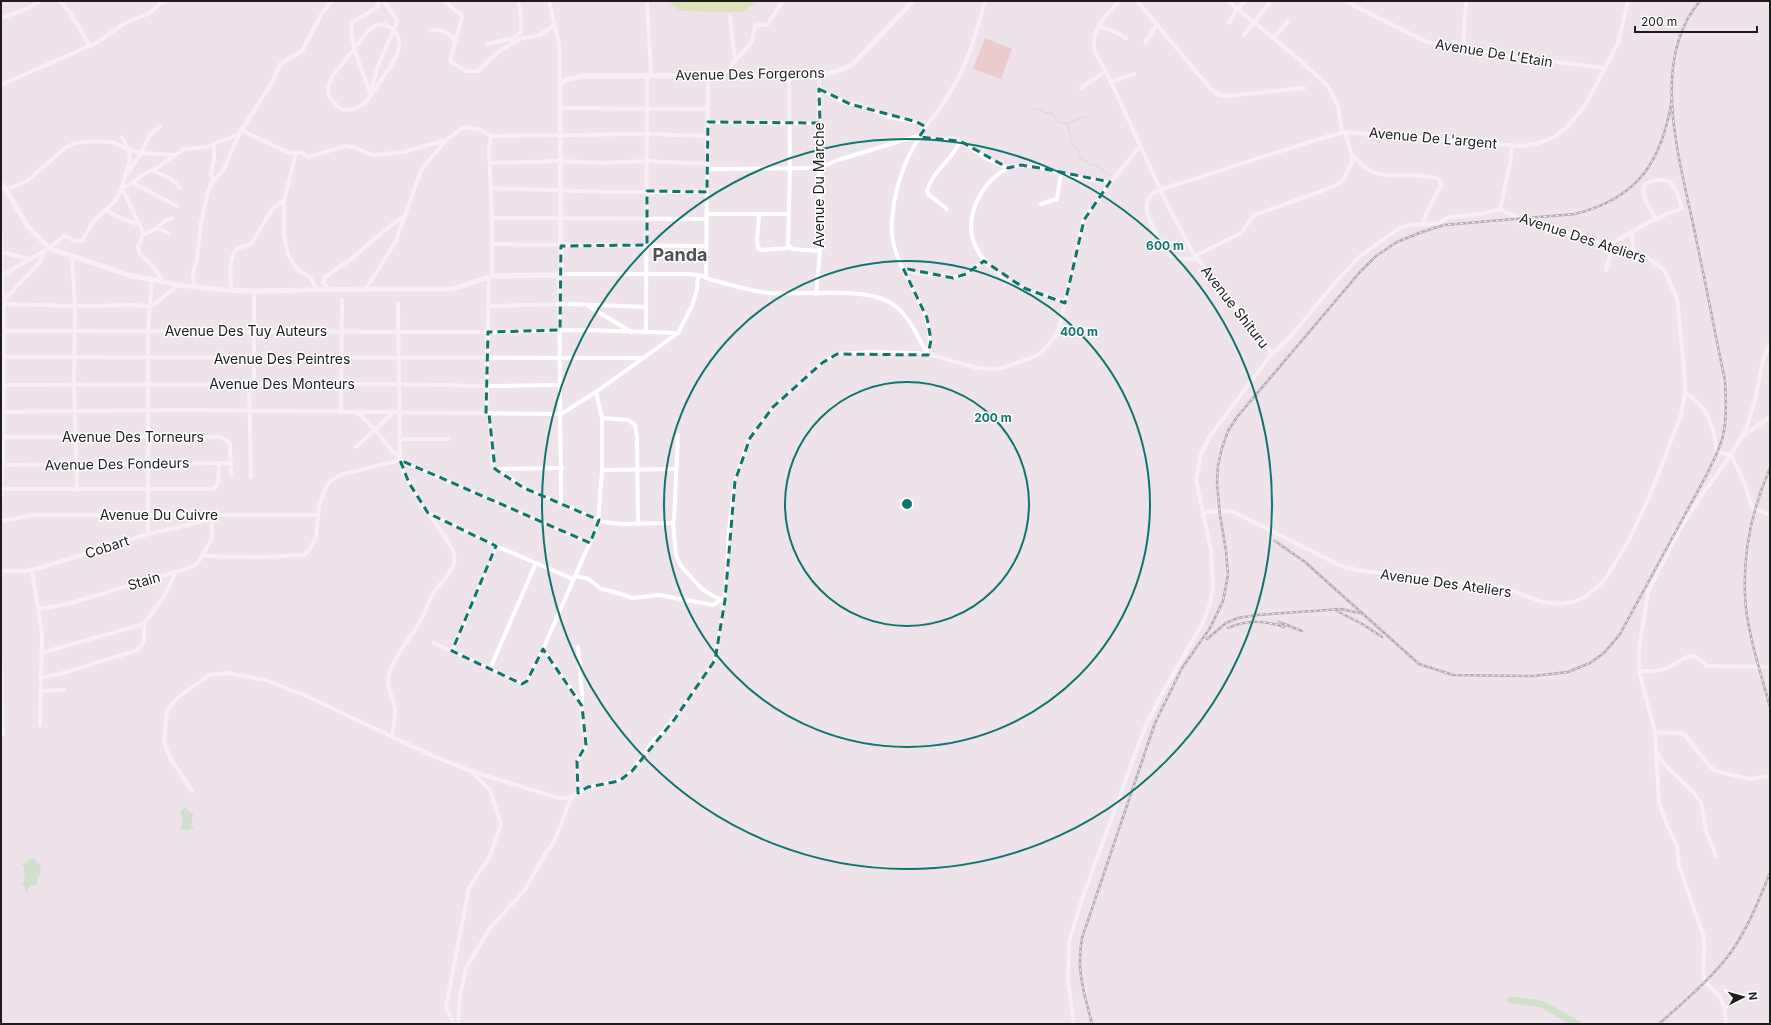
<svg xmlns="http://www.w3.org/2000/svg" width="1771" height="1025" font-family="Inter,sans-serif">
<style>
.grass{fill:#e9afa7}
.pitch{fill:#c9df7f}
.water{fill:#acdda2}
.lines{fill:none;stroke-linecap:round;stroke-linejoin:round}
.stream{stroke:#acdda2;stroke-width:1}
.river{stroke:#acdda2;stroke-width:7}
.minor{stroke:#fff;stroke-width:4}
.tertiary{stroke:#fff;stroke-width:5}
.rail-casing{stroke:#6b6b6b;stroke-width:2.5}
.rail{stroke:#fff;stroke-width:1;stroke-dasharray:3;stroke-linecap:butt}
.marked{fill:none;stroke:#0f766e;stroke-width:3;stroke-dasharray:8 5;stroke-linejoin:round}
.ring{fill:none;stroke:#0f766e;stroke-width:2}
.labels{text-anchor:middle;stroke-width:3;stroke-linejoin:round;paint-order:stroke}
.street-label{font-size:14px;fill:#1d1d1d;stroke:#fff}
.district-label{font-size:18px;font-weight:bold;fill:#505050;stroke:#fff}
.centre{fill:#0f766e;stroke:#fff;stroke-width:2}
.ring-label{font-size:12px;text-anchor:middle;font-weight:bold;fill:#0f766e;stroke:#fff;stroke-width:3;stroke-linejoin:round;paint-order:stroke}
</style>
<rect width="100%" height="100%" fill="#eee2eb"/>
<!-- grass -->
<path class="grass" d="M985,38L1012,49L1001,79L973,69Z"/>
<!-- pitch -->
<path class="pitch" d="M669,1H757L743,12L681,11L670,3Z"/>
<!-- water -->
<g class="water">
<path d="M185,807L189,812L193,813L191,825L194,828L188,830L181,829L183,818L180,812Z"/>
<path d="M30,859H36V862L40,865L41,873L37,880V884L30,886V888L27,889L28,893L26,892L24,886L21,884L24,883L25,875L23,873L25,866H21Z"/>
</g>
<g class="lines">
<!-- stream -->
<g class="stream">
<path d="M1033,109L1041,110L1045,113L1051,112L1059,123H1067L1073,146L1078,150C1079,157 1080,160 1087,161L1090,165H1095L1110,175"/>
<path d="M1067,123L1087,116"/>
</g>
<!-- river -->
<path class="river" d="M1511,1000L1542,1004L1577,1024"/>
<!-- minor -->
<g class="minor">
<path d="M60,1L71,14L90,46"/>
<path d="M444,1L461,15L462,18L450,61L466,71H478L497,53L514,42L520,39L539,35L555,25"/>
<path d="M549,1L559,44L560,84"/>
<path d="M647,1L651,75"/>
<path d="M1137,1L1210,88L1219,95L1227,96L1304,88"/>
<path d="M1228,1L1294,55L1328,86L1338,106L1342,132"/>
<path d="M1345,1L1427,42L1463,50L1605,68"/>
<path d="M730,16L735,62"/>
<path d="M1,18L26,9L40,1"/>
<path d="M1229,23L1237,9L1245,1"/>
<path d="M383,24C415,35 392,65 380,82C374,90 368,103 358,107C353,110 346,110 340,109L329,96L328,88L331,78L369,30L376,25Z"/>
<path d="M1099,26L1117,33L1126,38"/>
<path d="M430,31C439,28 452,32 455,43"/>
<path d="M1244,35L1271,1"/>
<path d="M1274,38L1288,21"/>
<path d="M1145,42L1157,25"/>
<path d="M487,44L512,39L521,32V15L518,1"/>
<path d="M1463,50L1466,1"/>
<path d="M726,76L733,63L752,42L755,26L757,25H767L783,1"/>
<path d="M789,76L790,168L788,245L792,249L820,251"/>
<path d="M1110,82L1134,74"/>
<path d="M1,85L98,42L125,23L148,14L160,4L168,1"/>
<path d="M1081,88L1106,71"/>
<path d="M819,89L846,103L863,106L889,117L917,122L926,127"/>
<path d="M371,92L377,68L397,22L396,19L384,1"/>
<path d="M371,95C366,81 345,33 353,22L376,8L380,1"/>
<path d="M560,108L708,109"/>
<path d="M708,122L820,123"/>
<path d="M241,130L285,151L292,153L300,152L309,157L345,146L353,147L373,155L404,152L446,140L464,127L481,130L491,136L647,134L708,136"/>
<path d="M491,136L489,150L492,218V276"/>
<path d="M214,144V158L211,175L214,181"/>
<path d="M296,153L284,201V235L288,255L298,270L310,277L317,290"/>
<path d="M1353,156C1358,161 1365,169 1373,172C1393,180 1418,171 1439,179L1441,185L1427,212L1423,224"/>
<path d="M490,163L560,161L603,163L647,161L708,164"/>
<path d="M708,169L819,168L838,160L920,135L936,139L953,138L960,141L987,159L1008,168"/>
<path d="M152,170L172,179L180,188"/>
<path d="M128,173L141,153L150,135L160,126"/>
<path d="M1,181L3,187"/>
<path d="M133,183L177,206"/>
<path d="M122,188L133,183L142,175L158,167L184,149L207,147L239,134"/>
<path d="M122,188L142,230L143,235L138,247L140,254L154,267L163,282"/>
<path d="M491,188L607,192H707"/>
<path d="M6,190L27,181L65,148L75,143L94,141L113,142L127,149L141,153L174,155"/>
<path d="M1041,204L1057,199L1061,173"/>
<path d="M947,209L929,195L927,191C932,171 953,160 960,141"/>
<path d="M106,210L122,219L138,224"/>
<path d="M706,214H788"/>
<path d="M759,215L757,240L758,248L762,250L789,248"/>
<path d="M492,218L706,219"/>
<path d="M157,228L169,233"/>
<path d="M1,232L4,331L3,465L1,499"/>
<path d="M1632,232L1633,252"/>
<path d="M143,235L157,228L165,221L172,218"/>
<path d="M492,244L705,246"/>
<path d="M1,252L30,259"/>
<path d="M1195,256L1241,233L1254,215L1322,191L1336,185L1343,180L1352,162V155L1345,132"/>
<path d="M72,257L75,306L74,384L77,490"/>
<path d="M1197,259C1190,259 1180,260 1172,256C1163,251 1144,214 1147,203C1148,198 1152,194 1156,191L1319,139L1345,132L1521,146L1539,143L1554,137L1567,127L1586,104L1618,43L1628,1"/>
<path d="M1606,270L1610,256L1607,246L1651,221L1682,208C1675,186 1672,172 1645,184C1640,196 1650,209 1656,219"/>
<path d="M904,271L926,275H943L953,278L966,274L984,261"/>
<path d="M1,276L49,248L64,236L75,241H82L93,222L114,202L120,193L130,160L129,151L122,137"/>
<path d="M706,278L708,77"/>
<path d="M194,287L193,272L197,259L201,223L208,191L211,184L224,169L239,134L273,81L280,64L302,51L322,13L332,1"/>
<path d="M329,289L323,282L325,277L351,259L391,225L404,217"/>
<path d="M366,289L396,241L421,170L446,140"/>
<path d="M231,290C231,280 227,254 239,248C243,246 247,247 251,244L273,208L284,201"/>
<path d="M254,291V384"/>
<path d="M816,294L820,251L819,75"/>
<path d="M3,301L40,262L45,250"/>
<path d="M1065,303C1053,297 1042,295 1030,291C990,275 955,243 979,197C986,183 1003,167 1018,165C1033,164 1049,170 1063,174C1078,177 1094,180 1110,182"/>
<path d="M1,304L75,306L137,305L150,307L179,285"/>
<path d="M398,304L400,457L403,472L424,509L428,513L496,546L573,579"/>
<path d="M489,306L571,304L645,307"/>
<path d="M588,306L632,332"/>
<path d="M1,331L488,332L585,330L678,333"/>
<path d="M646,332L647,75"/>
<path d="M928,355C940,306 887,270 892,221C894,191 904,161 920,136C924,129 929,123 934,116C943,105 950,93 957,80C970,56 978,27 985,1"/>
<path d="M1270,356L1291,336L1334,284L1359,257L1398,229L1408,225L1438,223L1447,218L1486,213L1501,209"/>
<path d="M1,357L642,358"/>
<path d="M249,384L251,477"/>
<path d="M1,385L391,384L487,386L560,385"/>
<path d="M1685,393C1708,405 1714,428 1717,452L1731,455L1745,484L1751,505L1754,509L1770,515"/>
<path d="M1,412L184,410L561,414L596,392L678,333L692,306L697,290L698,275"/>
<path d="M341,412L342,300"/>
<path d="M357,412L379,434L393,452L400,457"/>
<path d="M486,414L489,277"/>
<path d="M489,414L493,464L495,469L562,468"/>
<path d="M602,418L628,420L635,425L637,438L638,524"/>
<path d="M1743,436L1770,417"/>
<path d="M2,437H221L230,443L231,474"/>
<path d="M399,439H449"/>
<path d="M356,447L395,411"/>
<path d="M2,465L231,463"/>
<path d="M498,469L524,488L603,522L622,524L671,523L674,521L678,435"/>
<path d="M602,470L676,469"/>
<path d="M1,489H213L218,484L219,463"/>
<path d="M561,504L559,274H689L703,276L709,279C728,284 749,291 769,293C804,296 866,285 894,305C911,318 918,338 928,355"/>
<path d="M1204,512L1229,511L1234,512L1343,567L1363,571L1498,587L1510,590L1542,602L1558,604L1573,602L1585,597L1604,581L1628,542L1650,495L1681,415L1685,393L1684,368L1677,299L1665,271L1646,256L1607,246L1528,222L1503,211L1501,209V205L1510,164L1512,145"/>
<path d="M1,521L34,515H317"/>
<path d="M673,523L676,555L680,565L702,589L713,596L723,600"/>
<path d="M148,534V330L152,280"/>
<path d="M202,556L263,557L304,555L310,549L316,537L319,506L324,491L330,481L340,475L400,460L590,543"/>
<path d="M32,570L42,633L40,725"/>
<path d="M1,571H25L43,567L148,534L212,519"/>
<path d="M575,576L589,579L601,589L611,591L633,598L659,595L713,605L722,599"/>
<path d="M39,609L67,604L192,567L199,561L212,538V517"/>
<path d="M434,643L522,684L527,681L543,649L598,524L602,470V418L596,392"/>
<path d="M578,647L582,695V725L586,741L585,748L577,761L578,793"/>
<path d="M543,649L582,705"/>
<path d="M452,651L496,546"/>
<path d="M41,653L144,624L165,595L176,572"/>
<path d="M1,660L3,734"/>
<path d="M490,669L536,563"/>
<path d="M1639,671C1648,671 1659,672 1667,668C1687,659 1688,647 1707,666L1770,667"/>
<path d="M40,678L63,673L138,650L144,642V624"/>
<path d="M40,691L64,690"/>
<path d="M1655,732L1679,733L1685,735L1710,767L1716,771L1749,779L1770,776"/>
<path d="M392,736C393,727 396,717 395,708C393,696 385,687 389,673C395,655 409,640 419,623C425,614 428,603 433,593C440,582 458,569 454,554C451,542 435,524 428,513"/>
<path d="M1657,753L1665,765L1694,793L1701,803L1706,831L1716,856"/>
<path d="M192,791L169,756L164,742L167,711L176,699L209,675L227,673L265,680L302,694L435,757L471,771L558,798H567L594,786L619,781L632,771L654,740L664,731L682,709L715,660L725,600L729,531L735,481L750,438L764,419L783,398L802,383L822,363L837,354L872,352L916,353L935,356L977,368L999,369L1031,358L1041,353L1054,338L1059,329L1084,220L1107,187L1140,146"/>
<path d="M454,1024L446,1007L469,888L490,856L501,824L490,790L473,773"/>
<path d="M458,1024L460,995L466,968L490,928L524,891L545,854L554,842L571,798"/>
<path d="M1074,1024L1068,982L1069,942L1081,902L1145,727L1164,690L1202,624L1209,607L1213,588L1211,550L1196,480L1201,454L1210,436L1270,356V351L1264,341L1193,253L1167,204L1106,71C1102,65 1098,58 1095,52C1089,31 1106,14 1120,1"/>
<path d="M1726,1024C1725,1015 1725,1005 1720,997C1715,989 1706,987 1704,977C1701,963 1707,948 1703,934L1679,866L1677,846L1667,825L1659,803L1655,732L1639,671V649L1648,592L1680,529L1701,496L1731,455L1746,429L1755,400L1763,360L1770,343"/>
</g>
<!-- tertiary -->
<path class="tertiary" d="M1,187L5,188L28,227L49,248L128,275L179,285L224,290L254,291L366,289H452L492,276L556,275L560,273L561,268L560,84L568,79L582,76L819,75C832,73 843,71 854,63L913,1"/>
<defs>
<g id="rail">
<path d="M1770,468C1753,507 1743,551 1745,595C1746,630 1761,673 1770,707"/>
<path d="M1275,541L1305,562L1419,664L1453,675L1533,676L1568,672L1590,663L1604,653L1620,634L1707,474C1713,461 1722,446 1724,431C1727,414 1726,397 1725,381C1715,333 1706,285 1696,238C1682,167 1647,62 1700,1"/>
<path d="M1337,611L1364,625L1382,637"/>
<path d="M1279,622L1302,631"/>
<path d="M1228,628C1247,620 1264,620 1284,627"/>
<path d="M1207,639L1226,623L1238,618L1257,615L1341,609L1359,613"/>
<path d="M1092,1024C1084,992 1076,971 1082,938L1155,723L1182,668L1210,628L1223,601L1228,575L1226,551L1220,515L1217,483L1218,465L1222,448L1228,431L1237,417L1360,272L1376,256L1397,242L1422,232L1444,225L1575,214C1639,198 1662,161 1672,99"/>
<path d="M1659,1024C1681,1004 1706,984 1725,960C1745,935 1758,903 1770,873"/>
</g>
</defs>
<!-- rail casing -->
<use href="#rail" class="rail-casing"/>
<!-- rail -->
<use href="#rail" class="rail"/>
</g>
<!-- marked area -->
<path d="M0 0H1771V1025H0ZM819,89L850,104L917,122L926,127L919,137L960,141L1008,168L1021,165L1040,168L1110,182L1084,220L1065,303L1024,288L984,261L966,274L953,278L903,268L927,318L931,340L928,355L837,354L822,363L773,407L750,438L735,481L725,600L715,660L674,720L632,771L619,781L588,787L578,793L577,761L586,745L582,706L543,649L527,681L522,684L452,651L496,546L428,513L409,483L400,460L590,543L599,520L524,488L495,469L489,414H486L488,332L560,330L561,246L647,245V191L707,192L708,122L820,123Z" fill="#eee2eb" fill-opacity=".55" fill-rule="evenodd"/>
<path class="marked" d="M819,89L850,104L917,122L926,127L919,137L960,141L1008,168L1021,165L1040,168L1110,182L1084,220L1065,303L1024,288L984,261L966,274L953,278L903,268L927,318L931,340L928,355L837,354L822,363L773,407L750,438L735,481L725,600L715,660L674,720L632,771L619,781L588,787L578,793L577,761L586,745L582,706L543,649L527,681L522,684L452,651L496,546L428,513L409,483L400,460L590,543L599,520L524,488L495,469L489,414H486L488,332L560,330L561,246L647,245V191L707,192L708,122L820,123Z"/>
<!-- distance rings -->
<g class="ring">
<circle cx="907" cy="504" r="122"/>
<circle cx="907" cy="504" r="243"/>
<circle cx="907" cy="504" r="365"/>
</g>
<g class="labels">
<!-- street labels -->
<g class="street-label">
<text transform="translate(1494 53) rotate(9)" y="5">Avenue De L'Etain</text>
<text transform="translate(750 74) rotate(-1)" y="5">Avenue Des Forgerons</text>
<text transform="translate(1433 138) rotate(5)" y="5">Avenue De L'argent</text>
<text transform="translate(819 185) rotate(-90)" y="5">Avenue Du Marche</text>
<text transform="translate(1583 238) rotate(18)" y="5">Avenue Des Ateliers</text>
<text transform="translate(1235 307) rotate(52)" y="5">Avenue Shituru</text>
<text x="246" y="336">Avenue Des Tuy Auteurs</text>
<text x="282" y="364">Avenue Des Peintres</text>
<text x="282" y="389">Avenue Des Monteurs</text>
<text x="133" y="442">Avenue Des Torneurs</text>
<text transform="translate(117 464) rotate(-1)" y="5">Avenue Des Fondeurs</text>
<text x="159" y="520">Avenue Du Cuivre</text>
<text transform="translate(107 547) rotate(-18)" y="5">Cobart</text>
<text transform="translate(144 581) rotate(-16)" y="5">Stain</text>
<text transform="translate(1446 583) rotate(8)" y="5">Avenue Des Ateliers</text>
</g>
<!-- district labels -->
<g class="district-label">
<text x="680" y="261">Panda</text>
</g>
</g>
<circle cx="907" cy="504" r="6" class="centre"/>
<g class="ring-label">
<text x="1165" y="250">600 m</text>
<text x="1079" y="336">400 m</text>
<text x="993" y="422">200 m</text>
</g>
<!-- border -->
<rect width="1771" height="1025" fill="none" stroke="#1d1d1d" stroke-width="4"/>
<!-- north arrow -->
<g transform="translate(1743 997) rotate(84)" stroke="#ffffff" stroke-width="3" paint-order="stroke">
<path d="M0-3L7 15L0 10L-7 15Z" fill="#1d1d1d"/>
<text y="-6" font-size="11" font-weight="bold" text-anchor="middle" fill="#1d1d1d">N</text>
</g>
<!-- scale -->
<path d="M1635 26v6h122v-6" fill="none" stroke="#1d1d1d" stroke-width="2"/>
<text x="1641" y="26" font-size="12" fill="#1d1d1d" stroke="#ffffff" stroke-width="3" paint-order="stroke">200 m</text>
</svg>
